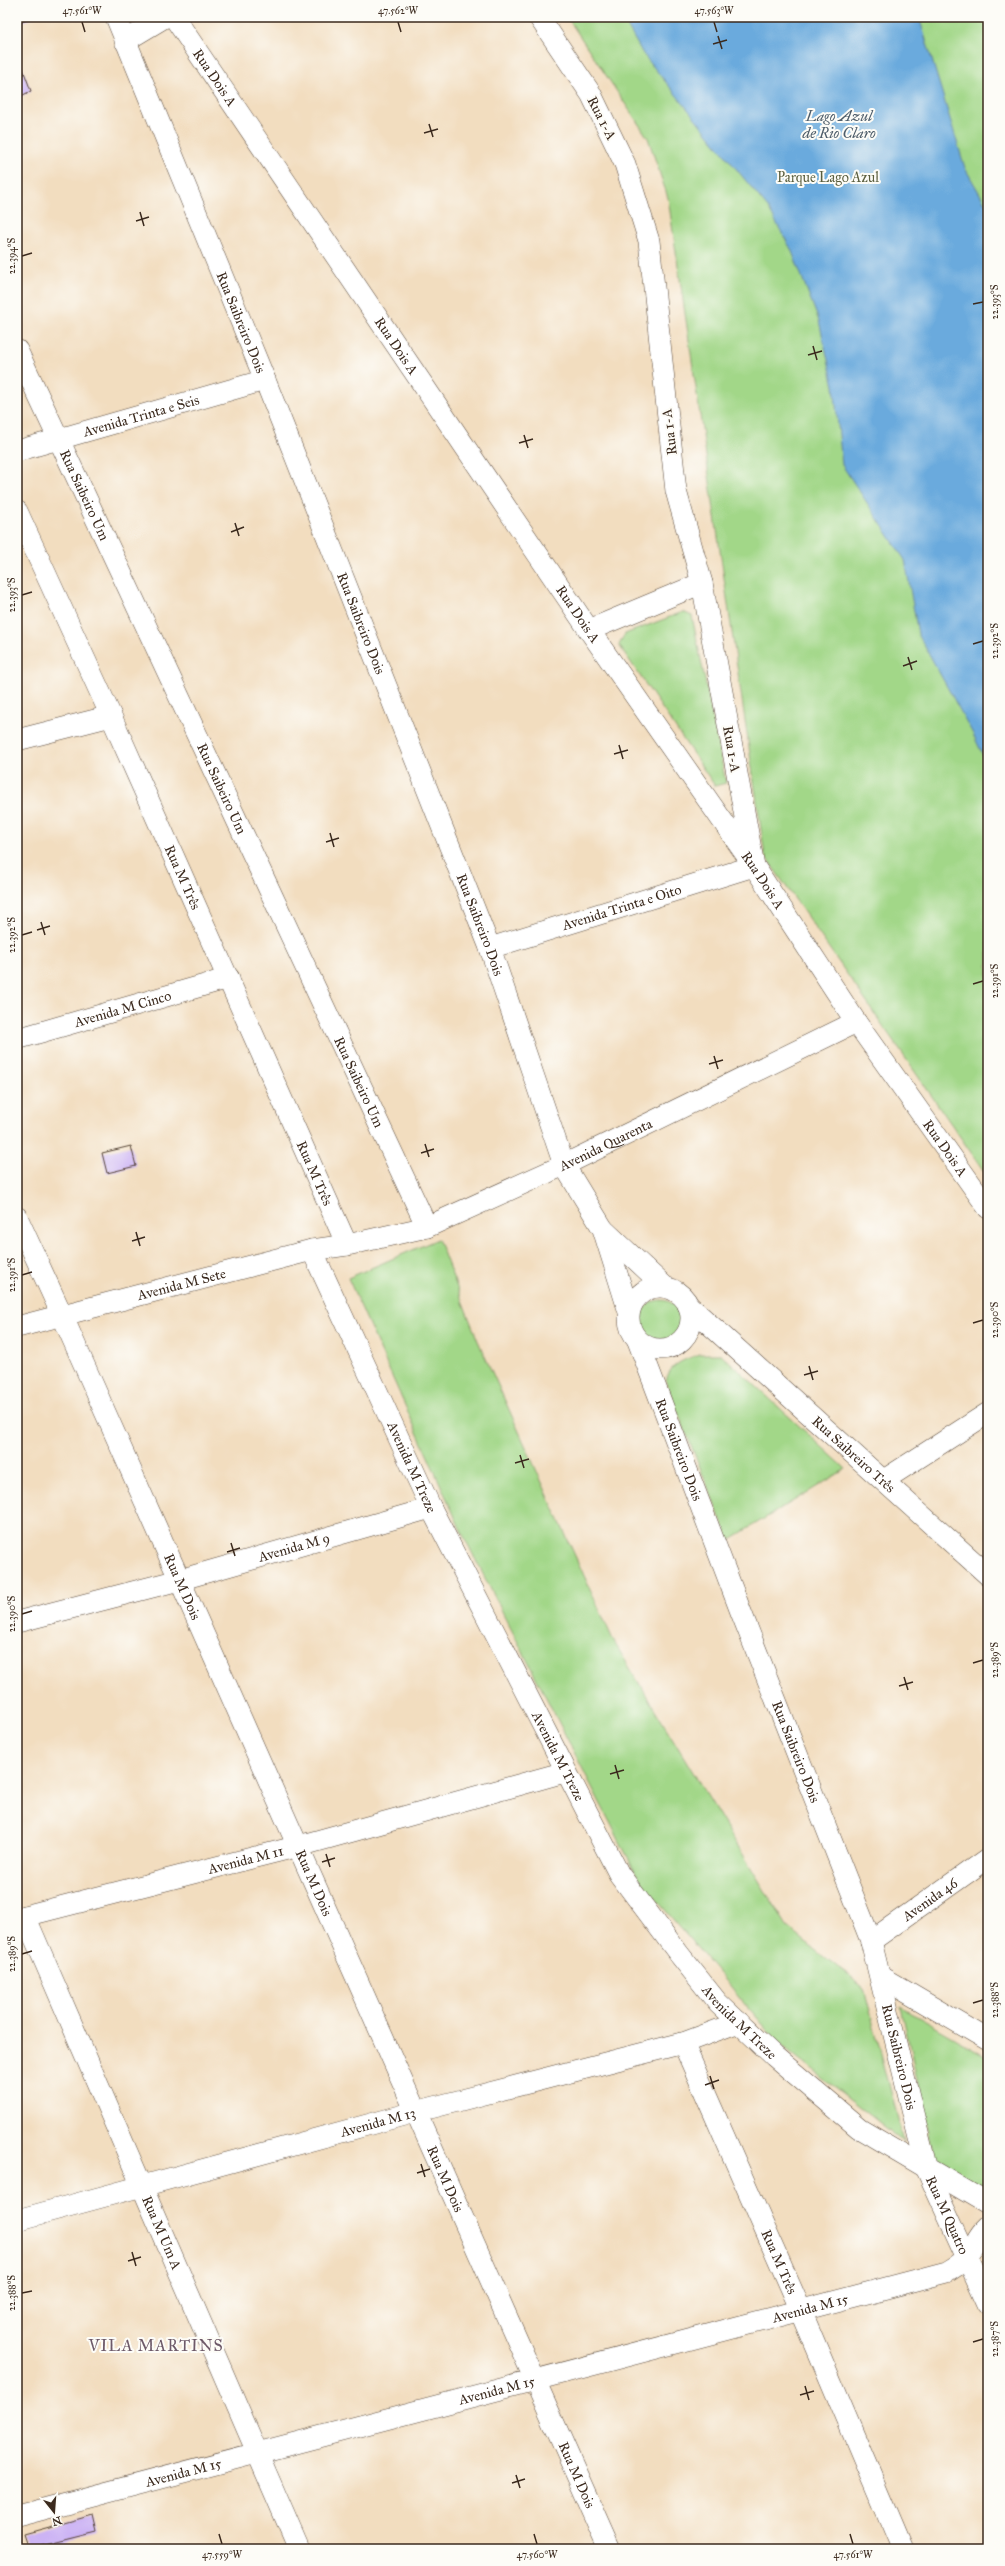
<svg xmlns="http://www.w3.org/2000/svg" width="1005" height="2566" font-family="'IM FELL Great Primer',serif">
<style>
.green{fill:#a2d788;stroke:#6e8053}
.water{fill:#6aaadd;stroke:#526a7e}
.building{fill:#ccb3f4}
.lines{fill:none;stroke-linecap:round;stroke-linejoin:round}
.minor-casing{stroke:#564536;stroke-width:22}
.minor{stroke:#fff;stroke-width:21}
.ticks{fill:none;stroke:#3b2a1e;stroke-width:1.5}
.labels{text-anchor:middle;stroke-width:4;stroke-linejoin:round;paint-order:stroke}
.street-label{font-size:14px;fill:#3b2a1e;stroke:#fdfcf7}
.park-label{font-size:14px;fill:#5a5e3e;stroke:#fdfcf7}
.water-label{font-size:15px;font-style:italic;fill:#4e5d6a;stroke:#fdfcf7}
.quarter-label{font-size:16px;letter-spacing:1px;fill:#6e5a69;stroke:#fdfcf7}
.neatline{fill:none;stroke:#3b2a1e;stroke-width:1.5}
.ticks-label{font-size:10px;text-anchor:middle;fill:#3b2a1e}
</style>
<rect width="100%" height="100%" fill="#fdfcf7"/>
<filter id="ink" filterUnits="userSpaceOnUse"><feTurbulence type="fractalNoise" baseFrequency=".025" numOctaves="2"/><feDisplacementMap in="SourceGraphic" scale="8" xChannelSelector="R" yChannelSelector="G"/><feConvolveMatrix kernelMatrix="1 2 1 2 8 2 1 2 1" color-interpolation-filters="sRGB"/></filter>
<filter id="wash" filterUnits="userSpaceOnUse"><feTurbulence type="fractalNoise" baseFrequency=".012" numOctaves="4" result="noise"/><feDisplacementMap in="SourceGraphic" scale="16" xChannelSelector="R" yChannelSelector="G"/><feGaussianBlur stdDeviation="0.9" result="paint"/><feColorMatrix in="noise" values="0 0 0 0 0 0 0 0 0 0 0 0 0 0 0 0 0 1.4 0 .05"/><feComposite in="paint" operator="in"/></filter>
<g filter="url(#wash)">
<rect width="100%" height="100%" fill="#f2ddbf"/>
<!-- green -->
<g class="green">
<path d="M567,17H988V1177L765,856L668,198L648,138Z"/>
<path d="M683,612L692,616L726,783L715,786L619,645L625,634Z"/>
<path d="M438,1239L478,1341L614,1642L787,1927L864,1988L904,2142L775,2040L639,1879L463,1535L348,1278Z"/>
<circle cx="661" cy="1320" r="20"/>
<path d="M700,1354H721L846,1469L729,1540L666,1383C668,1364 684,1360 700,1354Z"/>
<path d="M901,2007L988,2057V2187L936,2166Z"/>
</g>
<!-- water -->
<path class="water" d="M622,17H919L965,168L988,208V766L973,734L918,634L905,560L842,465L834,386L819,321L791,249L768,208L643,54Z"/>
<g id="blocks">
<!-- building -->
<g class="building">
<path d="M19,17H35L21,22Z"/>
<path d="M17,53L31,91L17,98Z"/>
<path d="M131,1146L136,1166L107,1173L102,1153Z"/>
<path d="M93,2515L97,2532L29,2549L24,2534Z"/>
</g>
</g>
</g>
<g filter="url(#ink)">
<use href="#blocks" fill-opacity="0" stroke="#564536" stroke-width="1"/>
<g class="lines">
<defs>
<g id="minor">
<path id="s1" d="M116,17L265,380L490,948L564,1165L603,1229L629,1312"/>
<path id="s2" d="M174,17L589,630L754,866L856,1022L988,1208"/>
<path d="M125,41L165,17"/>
<path id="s3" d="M17,350L427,1227"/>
<path id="s4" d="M17,451L265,380"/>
<path id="s5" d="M17,511L111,716L347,1245"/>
<path d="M589,630L702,583"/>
<path d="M17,740L111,716"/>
<path id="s6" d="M490,948L754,866L702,583L676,491L649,241L625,164L591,94L539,17"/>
<path id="s7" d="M17,1039L229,978"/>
<path id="s8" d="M17,1217L62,1315L610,2549"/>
<path d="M604,1230L665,1287"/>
<path id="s9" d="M312,1250L431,1508L619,1874L679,1954L718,2003L774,2056L859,2128L988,2204"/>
<circle cx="660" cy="1318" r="31"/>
<path id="s10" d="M688,1305L988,1575"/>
<path id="s11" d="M17,1327L312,1250L347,1245L427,1227L564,1165L856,1022"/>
<path id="s12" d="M638,1341L741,1612L871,1941L927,2170L988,2304"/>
<path d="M884,1480L988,1413"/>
<path id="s13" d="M17,1622L179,1580L431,1508"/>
<path id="s14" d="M25,1916L299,2549"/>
<path id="s15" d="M17,1918L299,1846L565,1772"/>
<path id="s16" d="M871,1941L988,1858"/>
<path d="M881,1977L988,2040"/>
<path id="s17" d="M683,2043L799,2306L902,2549"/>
<path id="s18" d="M17,2220L415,2112L683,2043L739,2022"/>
<path id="s19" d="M17,2516L947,2272C955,2267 964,2262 970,2254C978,2244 977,2238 988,2228"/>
</g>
</defs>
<!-- minor casing -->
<use href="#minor" class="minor-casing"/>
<!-- minor -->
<use href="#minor" class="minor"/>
</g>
</g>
<!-- ticks -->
<path class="ticks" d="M82,22L85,32M398,22L401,32M714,22L717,32M718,36L722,49M713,44L727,40M429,124L433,137M424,133L438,129M140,212L144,226M136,221L149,217M22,256L32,253M973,304L983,302M813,346L817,360M808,355L822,351M524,435L528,448M519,443L533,439M235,523L239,536M231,532L244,527M22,595L32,592M973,644L983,641M908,657L912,670M903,666L917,661M619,745L623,759M614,754L628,750M330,833L334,847M326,842L339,838M41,922L45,935M37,930L50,926M22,935L32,932M973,984L983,981M714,1056L718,1069M709,1064L723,1060M425,1144L429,1157M421,1153L434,1149M136,1232L140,1246M132,1241L145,1237M22,1275L32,1272M973,1323L983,1320M809,1366L813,1380M804,1375L818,1371M520,1455L524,1468M515,1463L529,1459M231,1543L235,1556M227,1552L240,1548M22,1614L32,1611M973,1663L983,1660M904,1677L908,1690M899,1686L913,1682M615,1765L619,1779M610,1774L624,1770M326,1854L330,1867M322,1862L335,1858M22,1954L32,1951M973,2003L983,2000M710,2076L714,2089M705,2085L719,2080M421,2164L425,2177M417,2173L430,2169M132,2252L136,2266M128,2261L141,2257M22,2293L32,2291M973,2342L983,2339M805,2386L809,2400M800,2395L814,2391M516,2475L520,2488M512,2483L525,2479M219,2534L222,2544M534,2534L537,2544M850,2534L853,2544"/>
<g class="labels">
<!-- street labels -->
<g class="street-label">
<text dy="5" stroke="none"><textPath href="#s2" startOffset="73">Rua Dois A</textPath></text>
<text transform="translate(602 118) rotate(63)" y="5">Rua 1-A</text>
<text dy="5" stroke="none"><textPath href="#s1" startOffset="330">Rua Saibreiro Dois</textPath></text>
<text dy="5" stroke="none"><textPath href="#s2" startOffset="397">Rua Dois A</textPath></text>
<text dy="5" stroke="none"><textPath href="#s4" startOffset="129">Avenida Trinta e Seis</textPath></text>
<text transform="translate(669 432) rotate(-97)" y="5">Rua 1-A</text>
<text dy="5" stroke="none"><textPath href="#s3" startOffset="160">Rua Saibeiro Um</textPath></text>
<text dy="5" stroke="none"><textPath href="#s2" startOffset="721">Rua Dois A</textPath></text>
<text dy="5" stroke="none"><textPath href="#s1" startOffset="654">Rua Saibreiro Dois</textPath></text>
<text transform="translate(732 749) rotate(80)" y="5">Rua 1-A</text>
<text dy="5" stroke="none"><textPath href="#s3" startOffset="484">Rua Saibeiro Um</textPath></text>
<text dy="5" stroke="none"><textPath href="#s5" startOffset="402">Rua M Três</textPath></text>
<text dy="5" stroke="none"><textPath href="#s2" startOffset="1045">Rua Dois A</textPath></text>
<text dy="5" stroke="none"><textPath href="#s6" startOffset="138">Avenida Trinta e Oito</textPath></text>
<text dy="5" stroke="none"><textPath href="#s1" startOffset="978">Rua Saibreiro Dois</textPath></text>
<text dy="5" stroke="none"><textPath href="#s7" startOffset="110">Avenida M Cinco</textPath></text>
<text dy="5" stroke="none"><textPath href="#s3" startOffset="808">Rua Saibeiro Um</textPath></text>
<text dy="5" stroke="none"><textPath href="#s11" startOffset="619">Avenida Quarenta</textPath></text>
<text dy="5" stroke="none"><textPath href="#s2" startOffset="1369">Rua Dois A</textPath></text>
<text dy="5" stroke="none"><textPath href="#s5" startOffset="726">Rua M Três</textPath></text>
<text dy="5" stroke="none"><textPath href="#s11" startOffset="170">Avenida M Sete</textPath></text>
<text dy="5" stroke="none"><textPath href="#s12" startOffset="116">Rua Saibreiro Dois</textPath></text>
<text dy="5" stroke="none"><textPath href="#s10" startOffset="223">Rua Saibreiro Três</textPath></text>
<text dy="5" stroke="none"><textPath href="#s9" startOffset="239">Avenida M Treze</textPath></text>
<text dy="5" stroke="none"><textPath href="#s13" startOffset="287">Avenida M 9</textPath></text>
<text dy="5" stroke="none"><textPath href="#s8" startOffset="405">Rua M Dois</textPath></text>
<text dy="5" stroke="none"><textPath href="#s12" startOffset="440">Rua Saibreiro Dois</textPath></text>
<text dy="5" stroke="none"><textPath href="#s9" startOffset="563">Avenida M Treze</textPath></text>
<text dy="5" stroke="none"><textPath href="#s15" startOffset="236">Avenida M 11</textPath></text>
<text dy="5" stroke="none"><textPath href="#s8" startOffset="729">Rua M Dois</textPath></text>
<text dy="5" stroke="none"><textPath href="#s16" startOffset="72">Avenida 46</textPath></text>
<text dy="5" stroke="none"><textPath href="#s9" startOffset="887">Avenida M Treze</textPath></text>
<text dy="5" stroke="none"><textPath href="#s12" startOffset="763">Rua Saibreiro Dois</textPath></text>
<text dy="5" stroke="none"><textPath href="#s18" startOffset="374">Avenida M 13</textPath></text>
<text dy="5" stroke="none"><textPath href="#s8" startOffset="1053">Rua M Dois</textPath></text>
<text dy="5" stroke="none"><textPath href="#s12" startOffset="929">Rua M Quatro</textPath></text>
<text dy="5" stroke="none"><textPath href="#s14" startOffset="345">Rua M Um A</textPath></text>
<text dy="5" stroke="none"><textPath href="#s17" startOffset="239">Rua M Três</textPath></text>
<text dy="5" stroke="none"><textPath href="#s19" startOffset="820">Avenida M 15</textPath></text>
<text dy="5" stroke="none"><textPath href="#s19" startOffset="496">Avenida M 15</textPath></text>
<text dy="5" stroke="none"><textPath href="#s19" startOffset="172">Avenida M 15</textPath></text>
<text dy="5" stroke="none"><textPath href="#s8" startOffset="1377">Rua M Dois</textPath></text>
</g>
<!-- park labels -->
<g class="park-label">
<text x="828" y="182">Parque Lago Azul</text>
</g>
<!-- water labels -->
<g class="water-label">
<text x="839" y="121">Lago Azul<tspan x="839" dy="17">de Rio Claro</tspan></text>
</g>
<!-- quarter labels -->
<g class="quarter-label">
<text x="156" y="2351">VILA MARTINS</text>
</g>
</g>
<!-- margin -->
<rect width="1005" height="2566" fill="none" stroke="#fdfcf7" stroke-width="44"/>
<!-- north arrow -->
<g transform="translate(54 2512) rotate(163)" stroke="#fdfcf7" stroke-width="3" paint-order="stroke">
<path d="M0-3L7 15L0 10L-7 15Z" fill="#3b2a1e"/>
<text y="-6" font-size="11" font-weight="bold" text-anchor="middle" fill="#3b2a1e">N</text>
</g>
<rect x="22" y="22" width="961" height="2522" class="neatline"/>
<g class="ticks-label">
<text x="82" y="14">47.561°W</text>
<text x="398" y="14">47.562°W</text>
<text x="714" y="14">47.563°W</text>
<text transform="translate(11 256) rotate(-90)" y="4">22.394°S</text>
<text transform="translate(994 302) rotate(-90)" y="4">22.393°S</text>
<text transform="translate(11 595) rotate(-90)" y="4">22.393°S</text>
<text transform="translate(994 641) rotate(-90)" y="4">22.392°S</text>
<text transform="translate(11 935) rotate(-90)" y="4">22.392°S</text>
<text transform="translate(994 981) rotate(-90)" y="4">22.391°S</text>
<text transform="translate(11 1275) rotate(-90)" y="4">22.391°S</text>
<text transform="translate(994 1320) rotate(-90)" y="4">22.390°S</text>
<text transform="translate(11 1614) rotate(-90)" y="4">22.390°S</text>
<text transform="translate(994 1660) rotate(-90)" y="4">22.389°S</text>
<text transform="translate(11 1954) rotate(-90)" y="4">22.389°S</text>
<text transform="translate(994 2000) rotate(-90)" y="4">22.388°S</text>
<text transform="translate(11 2293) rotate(-90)" y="4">22.388°S</text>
<text transform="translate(994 2339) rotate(-90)" y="4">22.387°S</text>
<text x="222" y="2558">47.559°W</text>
<text x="537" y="2558">47.560°W</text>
<text x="853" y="2558">47.561°W</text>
</g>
</svg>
